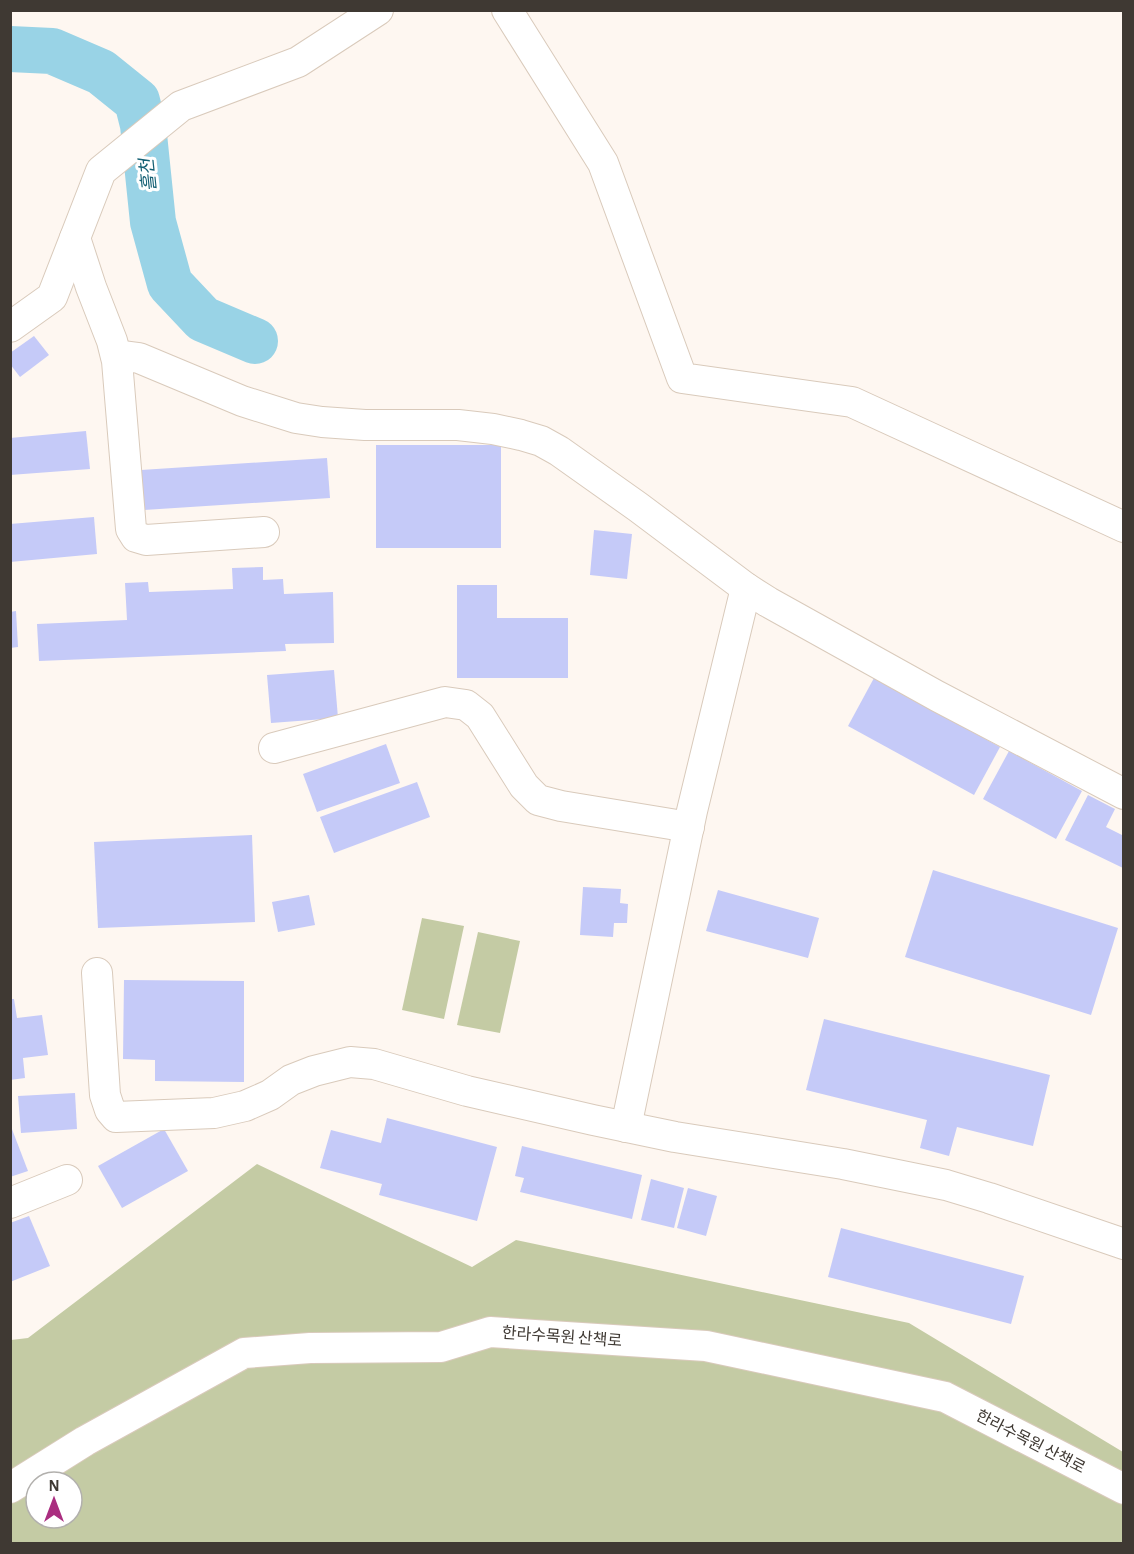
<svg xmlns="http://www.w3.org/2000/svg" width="1134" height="1554" font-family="'Alegreya Sans','Noto Sans KR',sans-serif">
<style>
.green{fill:#c4cba4;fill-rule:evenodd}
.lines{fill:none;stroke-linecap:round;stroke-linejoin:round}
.river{stroke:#99d3e6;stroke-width:46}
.building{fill:#c5caf8}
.minor-casing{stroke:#d9cabb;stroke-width:32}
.minor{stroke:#fff;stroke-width:30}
.labels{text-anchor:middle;stroke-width:6;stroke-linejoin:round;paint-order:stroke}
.street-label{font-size:16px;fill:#3f3933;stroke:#fff}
.water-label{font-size:18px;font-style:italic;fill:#156074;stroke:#fff}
</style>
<rect width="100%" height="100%" fill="#fef7f1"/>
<!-- green -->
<g class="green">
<path d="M422,918L464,926L444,1019L402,1010Z"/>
<path d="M478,932L520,941L500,1033L457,1025Z"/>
<path d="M257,1164L472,1267L516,1240L909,1323L1123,1452V1543L11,1544V1340L28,1338ZM36,1482H72V1518H36Z"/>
</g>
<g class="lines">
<!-- river -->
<path class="river" d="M10,49L52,51L101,72L137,101L143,125L153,222L170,284L203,319L255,341"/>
</g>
<!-- building -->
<g class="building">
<path d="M34,336L49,355L20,377L10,364V353Z"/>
<path d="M86,431L90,469L10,475V438Z"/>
<rect x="376" y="445" width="125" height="103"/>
<path d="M327,458L330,498L144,510L141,470Z"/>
<path d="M94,517L97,554L10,562V524Z"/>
<path d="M594,530L632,534L627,579L590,575Z"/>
<path d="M263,567V580L283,579L284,594L333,592L334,643L285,644L286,651L39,661L37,624L127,620L125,583L148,582L149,592L233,589L232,568Z"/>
<path d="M457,585H497V618H568V678H457Z"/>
<path d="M16,611L18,647L10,648V612Z"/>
<path d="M334,670L338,718L271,723L267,675Z"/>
<path d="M874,678L1000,747L974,795L848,726Z"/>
<path d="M386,744L400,783L317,812L303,774Z"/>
<path d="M1009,751L1082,791L1056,839L983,799Z"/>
<path d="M417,782L430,817L334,853L320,817Z"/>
<path d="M1088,795L1115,809L1106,827L1124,836L1123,868L1065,840Z"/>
<path d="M252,835L255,922L98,928L94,842Z"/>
<path d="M933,870L1118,928L1091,1015L905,957Z"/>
<path d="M583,887L621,889L620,903L628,904L627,923H614L613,937L580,935Z"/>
<path d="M718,890L819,918L808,958L706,931Z"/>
<path d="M309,895L315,925L278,932L272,902Z"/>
<path d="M124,980L244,981V1082L155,1081V1060L123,1059Z"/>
<path d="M10,999H14L17,1018L42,1015L48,1055L23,1058L25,1078L10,1080Z"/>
<path d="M824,1019L1050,1075L1033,1146L957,1127L949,1156L920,1148L927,1120L806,1090Z"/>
<path d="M75,1093L77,1129L21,1133L18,1096Z"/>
<path d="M387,1118L497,1147L477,1221L379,1195L382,1184L320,1168L331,1130L381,1143Z"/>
<path d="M10,1124L28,1171L10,1177Z"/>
<path d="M164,1129L188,1171L122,1208L98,1166Z"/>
<path d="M522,1146L642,1175L632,1219L520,1192L524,1178L515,1176Z"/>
<path d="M651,1179L684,1188L674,1228L641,1220Z"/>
<path d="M688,1188L717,1196L706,1236L677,1228Z"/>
<path d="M29,1216L50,1266L10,1282V1223Z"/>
<path d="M841,1228L1024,1276L1011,1324L828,1277Z"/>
</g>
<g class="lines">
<defs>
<g id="minor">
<path d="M507,10L603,163L682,378L852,402L1124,527"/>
<path d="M75,238L91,287L112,341L117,361L131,529L136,537L146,540L264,532"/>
<path d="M10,327L52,297L101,171L181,106L298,62L378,10"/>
<path d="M116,355L139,358L242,401L296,418L322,422L365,425H458L493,429L521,435L541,441L559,451L638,507L746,588L768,602L937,696L1124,794"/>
<path d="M274,748L445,702L466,705L480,716L524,786L538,800L561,806L689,827"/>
<path d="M97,973L105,1095L110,1110L116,1117L214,1113L245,1106L270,1095L291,1080L314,1071L350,1062L374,1064L467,1091L593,1120L675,1137L843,1164L946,1185L989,1198L1124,1244"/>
<path d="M626,1127L692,811L746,588"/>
<path d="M10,1203L67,1180"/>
<path d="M10,1488L85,1441L244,1353L310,1348L441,1347L490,1332L706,1346L945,1397L1124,1489"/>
</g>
</defs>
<!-- minor casing -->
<use href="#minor" class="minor-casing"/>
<!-- minor -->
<use href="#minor" class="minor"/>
</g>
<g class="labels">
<!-- street labels -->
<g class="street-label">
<text transform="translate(562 1336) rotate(4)" y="6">한라수목원 산책로</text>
<text transform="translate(1031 1441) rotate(27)" y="6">한라수목원 산책로</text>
</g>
<!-- water labels -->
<g class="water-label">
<text transform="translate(148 175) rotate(-96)" y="6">흘천</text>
</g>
</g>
<!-- border -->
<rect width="1134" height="1554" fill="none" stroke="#3f3933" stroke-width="24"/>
<!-- north arrow -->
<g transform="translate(54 1500)"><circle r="28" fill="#ffffff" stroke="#b2b0ad" stroke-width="1.5"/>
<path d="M0-4.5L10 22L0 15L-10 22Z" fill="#aa2e80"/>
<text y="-9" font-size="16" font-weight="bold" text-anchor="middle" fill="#3f3933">N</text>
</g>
</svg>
